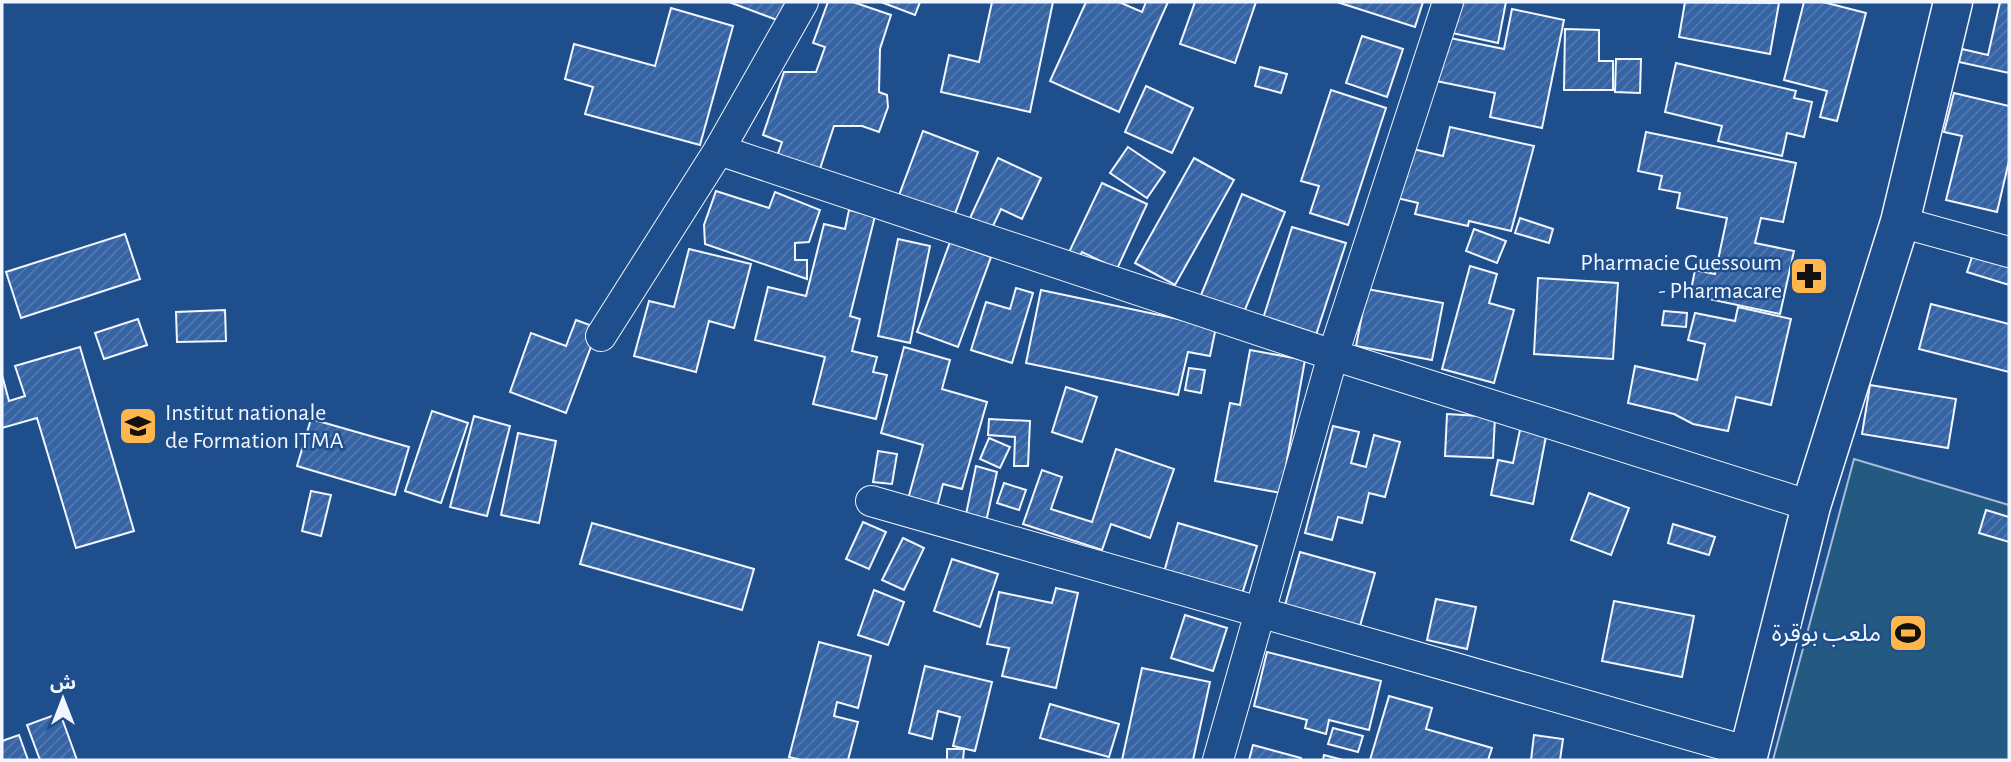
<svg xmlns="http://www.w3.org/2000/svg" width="2011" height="762" font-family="'Alegreya Sans','Noto Sans Arabic',sans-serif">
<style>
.pitch{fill:#245a82;stroke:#a8bbd7;stroke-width:2}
.building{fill:url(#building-hatch);stroke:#f2f6ff;stroke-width:2}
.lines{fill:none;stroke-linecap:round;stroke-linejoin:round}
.street-casing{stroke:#f2f6ff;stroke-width:32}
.secondary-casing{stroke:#f2f6ff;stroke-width:41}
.street{stroke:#1f4e8c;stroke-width:30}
.secondary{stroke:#1f4e8c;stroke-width:38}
.labels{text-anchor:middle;stroke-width:5;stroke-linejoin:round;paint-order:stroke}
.poi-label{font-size:24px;fill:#f2f6ff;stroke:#1f4e8c;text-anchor:end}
</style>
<defs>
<pattern id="building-hatch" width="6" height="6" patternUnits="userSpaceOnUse" patternTransform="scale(1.75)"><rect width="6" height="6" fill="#3563a3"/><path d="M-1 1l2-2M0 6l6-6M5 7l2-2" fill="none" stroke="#537ab1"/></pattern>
</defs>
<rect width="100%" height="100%" fill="#1f4e8c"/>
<!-- pitch -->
<path class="pitch" d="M1854,459L2009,505V760H1773Z"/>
<!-- building -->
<g class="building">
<path d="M729,2H793L785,23Z"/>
<path d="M828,2H853L891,15L880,49L879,92L887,95L888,107L879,132L862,126H834L817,178L774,165L782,142L763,135L784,72H816L825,47L813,43Z"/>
<path d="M881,2H920L915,15Z"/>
<path d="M992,2H1053L1030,112L941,92L949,55L979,62Z"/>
<path d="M1086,2H1119L1142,12L1146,2H1168L1119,112L1050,81Z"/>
<path d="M1195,2H1256L1235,63L1180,44Z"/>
<path d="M1337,2H1423L1415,27Z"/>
<path d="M1459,2H1506L1498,43L1452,33Z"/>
<path d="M1685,2L1779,3L1770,54L1679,37Z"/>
<path d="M1804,2H1823L1866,13L1837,121L1820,117L1827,91L1784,80Z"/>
<path d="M2000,2H2009V73L1959,62L1962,49L1988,55Z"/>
<path d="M671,8L733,26L700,145L585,114L593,87L565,79L574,44L655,66Z"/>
<path d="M1512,9L1564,20L1542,128L1490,117L1495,93L1431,80L1440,36L1504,49Z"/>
<path d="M1565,29L1599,30V61H1613V90H1564Z"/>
<path d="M1362,36L1403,49L1387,97L1346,83Z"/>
<path d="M1616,59H1641L1640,93L1615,92Z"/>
<path d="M1676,63L1796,91L1794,98L1812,102L1804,137L1787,133L1782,156L1718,141L1722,126L1665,112Z"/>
<path d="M1260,67L1287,74L1281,93L1255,86Z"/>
<path d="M1146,86L1193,108L1172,153L1125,132Z"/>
<path d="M1331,90L1386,108L1348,225L1310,213L1319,186L1301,181Z"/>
<path d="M1954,93L2009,106V161L1997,212L1946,200L1962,136L1944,132Z"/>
<path d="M1450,127L1534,146L1511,231L1469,221L1468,226L1415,214L1418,203L1393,197L1413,149L1443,156Z"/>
<path d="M923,131L978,152L953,219L898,198Z"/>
<path d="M1646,132L1796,163L1783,222L1761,218L1755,243L1794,251L1780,314L1690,295L1695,270L1715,274L1727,218L1677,208L1680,193L1659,189L1662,176L1638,171Z"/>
<path d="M1128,147L1165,172L1147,198L1110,173Z"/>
<path d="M998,158L1041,178L1022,219L1001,209L992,228L970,218Z"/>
<path d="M1194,158L1234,180L1175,285L1135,263Z"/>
<path d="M1102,183L1147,204L1117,269L1082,252L1072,272L1062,267Z"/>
<path d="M716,191L769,208L775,192L820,210L809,242L795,243V260H807V279L705,244L704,225Z"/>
<path d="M1242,194L1285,212L1242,317L1199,300Z"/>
<path d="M849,210L875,216L850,316L860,319L852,351L877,357L873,372L887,375L876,419L813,404L825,357L755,340L768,287L806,296L824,224L845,229Z"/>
<path d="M1520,218L1553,229L1549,243L1515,233Z"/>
<path d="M1292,227L1346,243L1314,341L1261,325Z"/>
<path d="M1474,229L1506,241L1497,263L1466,251Z"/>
<path d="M125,234L140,279L21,318L6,272Z"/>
<path d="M898,239L930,246L910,343L878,336Z"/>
<path d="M950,242L991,257L958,347L917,332Z"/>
<path d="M689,249L751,264L734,328L709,321L696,372L634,356L649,301L674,307Z"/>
<path d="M1974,251L2009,262V285L1967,272Z"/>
<path d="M1470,266L1497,274L1489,303L1514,310L1494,383L1442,369Z"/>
<path d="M1538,278L1618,283L1613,359L1534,354Z"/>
<path d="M1016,288L1033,293L1012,363L971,350L986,302L1010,309Z"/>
<path d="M1367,289L1443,303L1432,360L1356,346Z"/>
<path d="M1041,290L1216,327L1210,356L1188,352L1178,395L1026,363Z"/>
<path d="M1931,304L2009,324V372L1919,349Z"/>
<path d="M1738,307L1791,319L1771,405L1736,397L1728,431L1693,424L1674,414L1628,403L1635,366L1697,380L1705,344L1688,340L1695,313L1735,321Z"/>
<path d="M225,310L226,341L177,342L176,312Z"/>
<path d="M1664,311L1687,313L1686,327L1662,325Z"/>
<path d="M138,319L147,345L104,359L95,333Z"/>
<path d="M576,320L598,328L566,413L510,392L531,333L566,346Z"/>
<path d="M80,347L134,531L76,548L37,418L2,428V375L9,401L25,396L15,366Z"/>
<path d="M904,347L950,360L942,389L987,402L962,489L943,484L937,507L908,499L923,445L881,433Z"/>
<path d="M1250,350L1305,360L1281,493L1215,481L1230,403L1240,405Z"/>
<path d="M1189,368L1205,370L1201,393L1185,390Z"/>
<path d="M1870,385L1956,399L1948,448L1862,434Z"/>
<path d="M1066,387L1097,397L1082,442L1052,432Z"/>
<path d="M432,411L468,423L441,503L405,491Z"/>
<path d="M1447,414L1495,417L1493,458L1445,456Z"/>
<path d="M474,416L510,426L487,516L450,507Z"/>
<path d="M311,419L409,447L395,495L297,466Z"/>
<path d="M989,419L1030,421L1028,466H1014L1015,437L988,435Z"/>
<path d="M1521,425L1547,431L1533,504L1491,495L1498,460L1513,463Z"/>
<path d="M1333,426L1359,432L1351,463L1366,467L1374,435L1400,442L1385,497L1369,493L1362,523L1338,517L1332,540L1305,533Z"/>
<path d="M518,433L556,441L539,523L501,515Z"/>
<path d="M989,438L1010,447L1000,468L980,459Z"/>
<path d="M1116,449L1174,469L1150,538L1111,524L1102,550L1023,524L1042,470L1062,477L1051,509L1092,522Z"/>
<path d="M878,451L897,454L892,484L873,482Z"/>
<path d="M976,466L997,472L984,531L964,524Z"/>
<path d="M1004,483L1026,490L1019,510L997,503Z"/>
<path d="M311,491L331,495L321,536L302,531Z"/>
<path d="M1589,493L1629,508L1611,555L1571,540Z"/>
<path d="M1986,510L2009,517V542L1979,533Z"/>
<path d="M863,522L886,532L869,569L846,559Z"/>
<path d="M592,523L754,569L742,610L580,564Z"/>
<path d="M1178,523L1257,546L1242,594L1164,572Z"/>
<path d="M1673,524L1715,537L1709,555L1668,543Z"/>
<path d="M903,538L924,548L904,590L882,580Z"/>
<path d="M1300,552L1375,573L1358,633L1283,612Z"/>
<path d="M952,559L998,574L980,627L934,611Z"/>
<path d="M1056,588L1078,593L1056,688L1002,676L1009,648L987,644L999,592L1052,603Z"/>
<path d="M874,590L904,602L888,645L858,635Z"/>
<path d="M1436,599L1476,607L1467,649L1427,640Z"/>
<path d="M1614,601L1694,616L1682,677L1602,661Z"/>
<path d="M1185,615L1227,628L1213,671L1171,658Z"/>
<path d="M819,642L871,656L858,708L837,702L834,716L858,722L848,760H801L789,757Z"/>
<path d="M1267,652L1381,681L1369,730L1329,720L1326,734L1305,728L1307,720L1254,706Z"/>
<path d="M925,666L992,682L975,751L953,746L960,717L938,711L932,739L909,733Z"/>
<path d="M1142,668L1210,682L1193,760H1122Z"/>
<path d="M1389,696L1432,708L1426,729L1492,748L1488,760H1370Z"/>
<path d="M1050,704L1119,724L1109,757L1040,738Z"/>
<path d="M60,713L77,760H40L27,725Z"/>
<path d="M1333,728L1363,736L1358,752L1328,744Z"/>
<path d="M19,735L28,760H2V741Z"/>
<path d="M1534,735L1563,739L1560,760H1531Z"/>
<path d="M1253,745L1301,758V760H1249Z"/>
<path d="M947,749H964L963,760H947Z"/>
<path d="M1324,755L1343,760H1323Z"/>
</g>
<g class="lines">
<defs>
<g id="street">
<path d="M719,150L1333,355L1811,506"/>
<path d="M1900,222L2009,252"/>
<path d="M601,336L719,150L803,2"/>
<path d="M871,501L1749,752"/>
<path d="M1218,760L1333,355L1448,2"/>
</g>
<path id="secondary" d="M1747,760L1811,506L1900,222L1953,2"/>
</defs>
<!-- street casing -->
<use href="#street" class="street-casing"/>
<!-- secondary casing -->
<use href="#secondary" class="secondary-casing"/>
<!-- street -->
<use href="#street" class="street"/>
<!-- secondary -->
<use href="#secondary" class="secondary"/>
</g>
<!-- icons -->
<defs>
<symbol id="pharmacy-square" viewBox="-11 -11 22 22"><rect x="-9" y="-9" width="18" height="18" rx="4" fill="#ffb74d" stroke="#1f4e8c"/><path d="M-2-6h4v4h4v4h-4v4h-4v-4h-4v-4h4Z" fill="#111"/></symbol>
<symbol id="university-square" viewBox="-11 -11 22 22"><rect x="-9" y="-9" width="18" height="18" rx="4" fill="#ffb74d" stroke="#1f4e8c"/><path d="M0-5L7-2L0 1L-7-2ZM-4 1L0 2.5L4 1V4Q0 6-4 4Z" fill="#111"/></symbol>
<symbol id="stadium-square" viewBox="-11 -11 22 22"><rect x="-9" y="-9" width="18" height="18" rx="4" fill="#ffb74d" stroke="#1f4e8c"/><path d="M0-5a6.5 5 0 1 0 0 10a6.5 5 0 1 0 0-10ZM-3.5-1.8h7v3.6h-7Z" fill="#111"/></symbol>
</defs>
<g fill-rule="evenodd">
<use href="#pharmacy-square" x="1787" y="254" width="44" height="44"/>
<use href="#university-square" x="116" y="404" width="44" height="44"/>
<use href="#stadium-square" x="1886" y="611" width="44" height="44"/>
</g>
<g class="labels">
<!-- poi labels -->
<g class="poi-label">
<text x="1782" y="270">Pharmacie Guessoum<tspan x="1782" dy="28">- Pharmacare</tspan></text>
<text x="165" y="420" text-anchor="start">Institut nationale<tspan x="165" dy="28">de Formation ITMA</tspan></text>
<text x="1881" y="641">ملعب بوقرة</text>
</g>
</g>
<!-- border -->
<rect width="2011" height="762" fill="none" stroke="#f2f6ff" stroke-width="7"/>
<!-- north arrow -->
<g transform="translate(63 699)" stroke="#1f4e8c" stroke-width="5" paint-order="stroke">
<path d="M0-5L12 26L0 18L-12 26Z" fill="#f2f6ff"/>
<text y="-10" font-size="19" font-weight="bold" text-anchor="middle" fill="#f2f6ff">ش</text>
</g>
</svg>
